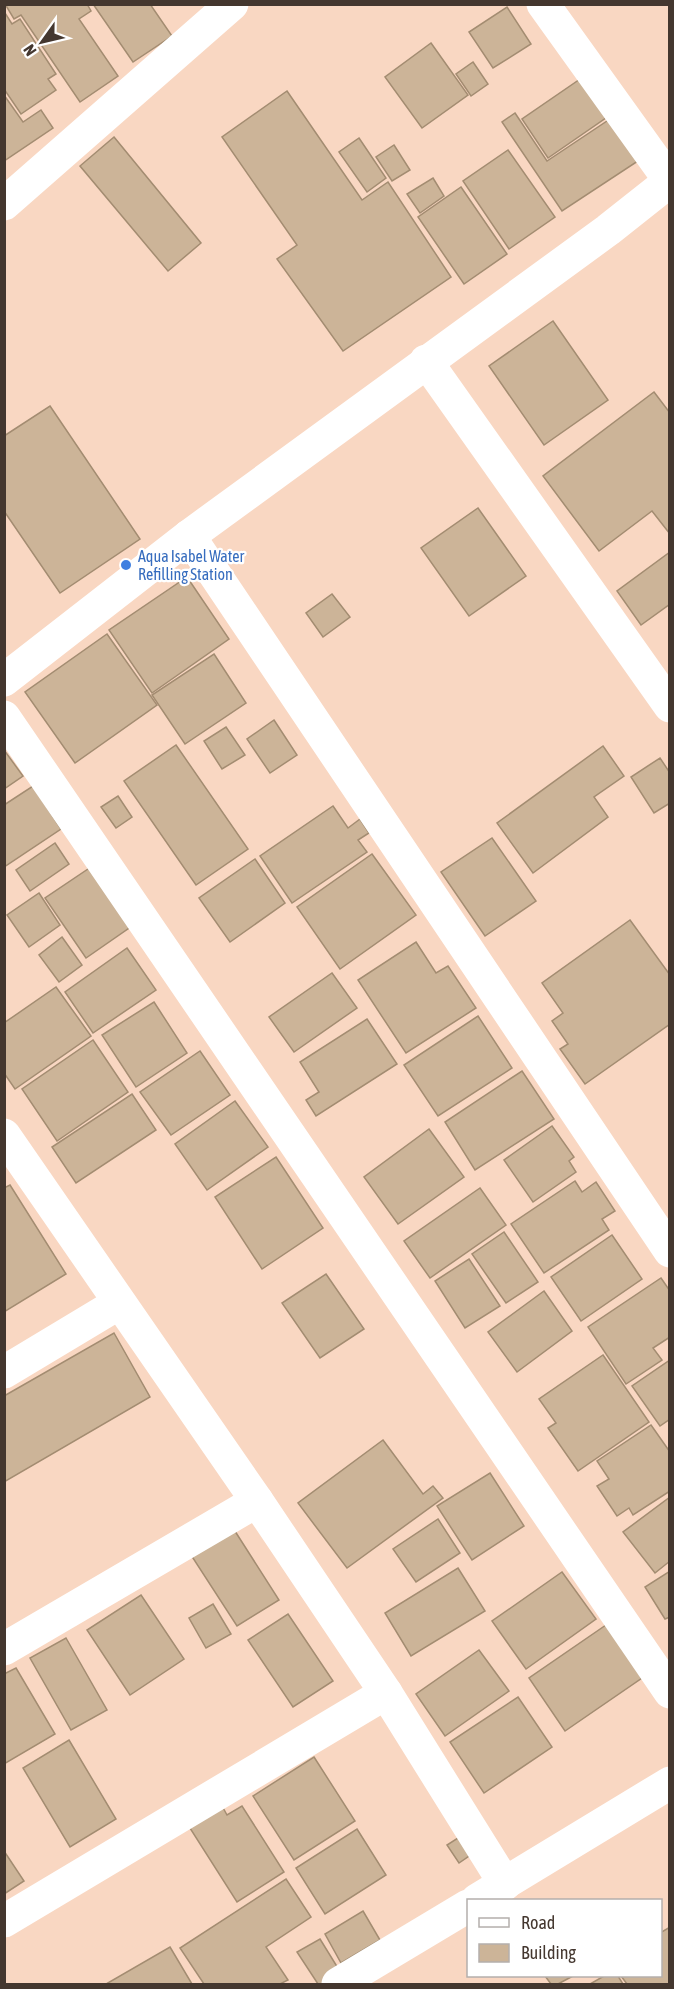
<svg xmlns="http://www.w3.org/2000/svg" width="674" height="1989" font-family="'Asap Condensed',sans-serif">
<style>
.building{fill:#ccb498;stroke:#a38c71;stroke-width:1.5}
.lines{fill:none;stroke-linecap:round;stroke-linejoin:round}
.minor{stroke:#fff;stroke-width:33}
.shop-dot{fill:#3f7fe0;stroke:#fff;stroke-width:2}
.labels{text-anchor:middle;stroke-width:4.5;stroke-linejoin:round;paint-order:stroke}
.shop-label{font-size:16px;fill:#366cbe;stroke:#fff;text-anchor:start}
</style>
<rect width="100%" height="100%" fill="#f9d7c2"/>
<!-- building -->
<g class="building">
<path d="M5,4H87L91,11L79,19L118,76L80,102L21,15L14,19Z"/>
<path d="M93,4H150L172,36L133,62Z"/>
<path d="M507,7L531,44L493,68L469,32Z"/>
<path d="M5,13L12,24L20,19L56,74L48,79L56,90L21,114L4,89Z"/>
<path d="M431,43L468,95L422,128L385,77Z"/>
<path d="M473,62L488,84L471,96L456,74Z"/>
<path d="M586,75L613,113L548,158L522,119Z"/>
<path d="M287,91L362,200L388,182L451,277L343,351L277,259L297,245L222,137Z"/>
<path d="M4,95L23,122L41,110L53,128L4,161Z"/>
<path d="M515,113L547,161L613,117L641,159L562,211L502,122Z"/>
<path d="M114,137L201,243L168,271L80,166Z"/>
<path d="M359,138L386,178L367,192L339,152Z"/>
<path d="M394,145L410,170L392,181L376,157Z"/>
<path d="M508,150L555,217L509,249L463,181Z"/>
<path d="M433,178L444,196L420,213L407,194Z"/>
<path d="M461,187L507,254L464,284L418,217Z"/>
<path d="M553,321L608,400L544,445L489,366Z"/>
<path d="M654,392L670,413V534L652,511L599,551L543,476Z"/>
<path d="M50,406L140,539L60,593L4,511V436Z"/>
<path d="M478,508L526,576L469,616L421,548Z"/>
<path d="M670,552V604L641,625L617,591Z"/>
<path d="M187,577L229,639L152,693L109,630Z"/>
<path d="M332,594L350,617L323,637L306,613Z"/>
<path d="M107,634L157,705L75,763L25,692Z"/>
<path d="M214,654L246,703L185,744L152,695Z"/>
<path d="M274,720L297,755L270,773L247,739Z"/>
<path d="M226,727L245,755L222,769L204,741Z"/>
<path d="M176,745L248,849L196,885L124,781Z"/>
<path d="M603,746L624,776L594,797L608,817L533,873L497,823Z"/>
<path d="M4,750L23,776L4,789Z"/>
<path d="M660,758L670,773V803L654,813L631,777Z"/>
<path d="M33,786L61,829L4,867V805Z"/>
<path d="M118,796L132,817L116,828L101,807Z"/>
<path d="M333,806L348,828L360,819L369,833L358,840L367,852L292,903L260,856Z"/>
<path d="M492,838L536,901L485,936L441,872Z"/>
<path d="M55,843L69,864L30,891L16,870Z"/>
<path d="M372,854L416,915L340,969L297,907Z"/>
<path d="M255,859L285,903L230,942L199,898Z"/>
<path d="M91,867L132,926L86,958L45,898Z"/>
<path d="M39,893L60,925L29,947L7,915Z"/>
<path d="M630,920L670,975V1024L585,1084L560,1049L568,1044L552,1021L563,1013L542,983Z"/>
<path d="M62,937L82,965L59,982L39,955Z"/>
<path d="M416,942L436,973L448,966L476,1008L406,1053L358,980Z"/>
<path d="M127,948L156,990L93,1033L65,992Z"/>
<path d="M332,973L357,1008L294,1052L269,1017Z"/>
<path d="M56,987L91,1036L15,1089L4,1073V1023Z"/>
<path d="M154,1002L187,1053L136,1087L102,1035Z"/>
<path d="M478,1016L512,1068L438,1116L404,1065Z"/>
<path d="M367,1019L397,1064L316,1116L306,1100L319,1092L300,1062Z"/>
<path d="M93,1040L128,1092L57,1141L22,1089Z"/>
<path d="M200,1051L230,1095L171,1135L140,1092Z"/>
<path d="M522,1071L554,1119L475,1170L445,1122Z"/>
<path d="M132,1094L156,1130L76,1183L52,1147Z"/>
<path d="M235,1101L268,1147L207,1190L175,1144Z"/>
<path d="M552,1126L574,1157L569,1161L576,1172L533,1202L504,1160Z"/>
<path d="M429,1129L464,1177L398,1224L364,1177Z"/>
<path d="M276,1157L323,1228L262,1269L215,1197Z"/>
<path d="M575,1181L582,1192L596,1182L615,1211L602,1219L609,1230L544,1273L511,1224Z"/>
<path d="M10,1185L66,1274L4,1312V1188Z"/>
<path d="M480,1188L506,1225L430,1278L404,1241Z"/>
<path d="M504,1232L538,1282L506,1303L472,1254Z"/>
<path d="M612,1235L642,1279L581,1321L551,1277Z"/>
<path d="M469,1259L500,1306L465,1328L435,1281Z"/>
<path d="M326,1274L364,1329L320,1358L282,1303Z"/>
<path d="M661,1278L670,1291V1337L653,1348L662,1360L626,1384L588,1327Z"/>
<path d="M544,1291L572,1331L517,1372L488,1332Z"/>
<path d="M114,1333L150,1397L4,1482V1396Z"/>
<path d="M603,1355L649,1422L578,1471L548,1428L556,1423L539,1399Z"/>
<path d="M670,1360V1419L660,1426L632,1386Z"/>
<path d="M651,1425L670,1452V1491L633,1515L629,1508L617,1516L597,1486L609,1479L597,1461Z"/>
<path d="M383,1440L423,1494L433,1486L443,1498L347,1568L298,1503Z"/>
<path d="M490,1473L524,1526L472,1560L437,1506Z"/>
<path d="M670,1497V1561L655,1573L623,1532Z"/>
<path d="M438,1519L460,1553L416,1582L393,1549Z"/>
<path d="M233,1528L279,1600L237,1626L191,1555Z"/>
<path d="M458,1568L485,1611L411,1656L385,1613Z"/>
<path d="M670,1571V1617L665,1619L645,1587Z"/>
<path d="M562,1572L596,1619L526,1669L492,1621Z"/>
<path d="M141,1595L184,1659L130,1695L87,1630Z"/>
<path d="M213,1604L231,1634L206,1648L189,1618Z"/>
<path d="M288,1614L333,1681L293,1707L248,1640Z"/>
<path d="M606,1625L642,1678L565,1731L529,1678Z"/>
<path d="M66,1638L107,1710L71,1730L30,1658Z"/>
<path d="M479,1650L509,1691L445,1736L416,1694Z"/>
<path d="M16,1668L55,1734L4,1764V1674Z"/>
<path d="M518,1697L552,1747L484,1793L450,1742Z"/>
<path d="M69,1740L116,1819L70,1847L23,1768Z"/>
<path d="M314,1757L355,1821L294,1860L253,1796Z"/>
<path d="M221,1804L227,1815L242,1806L284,1872L237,1902L188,1825Z"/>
<path d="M357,1829L386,1875L325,1914L296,1868Z"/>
<path d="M461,1836L472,1854L459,1863L447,1845Z"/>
<path d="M4,1851L24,1881L4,1894Z"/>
<path d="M286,1879L311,1917L266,1947L288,1980L280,1984H204L180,1948Z"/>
<path d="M363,1911L380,1940L341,1963L325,1934Z"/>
<path d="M670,1927V1984H627L621,1976H660V1933Z"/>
<path d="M320,1939L341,1973L322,1984H318L297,1952Z"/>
<path d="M170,1947L192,1984H106Z"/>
<path d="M545,1976H573L558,1984H551Z"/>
<path d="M604,1976H618L623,1984H590Z"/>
</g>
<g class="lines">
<!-- minor -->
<g class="minor">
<path d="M543,4L670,181"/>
<path d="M4,204L232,4"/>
<path d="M426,361L670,706"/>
<path d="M189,536L670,1251"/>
<path d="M4,680L189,536L608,230L670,181"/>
<path d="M4,717L670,1692"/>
<path d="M4,1135L257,1501L386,1693L505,1884"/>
<path d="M4,1372L119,1303"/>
<path d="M4,1649L257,1501"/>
<path d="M477,1900L670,1783"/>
<path d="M4,1921L386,1693"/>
<path d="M338,1984L468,1906"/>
</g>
</g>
<!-- markers -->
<circle class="shop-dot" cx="126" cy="565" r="6"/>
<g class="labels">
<!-- shop labels -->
<g class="shop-label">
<text x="138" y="562">Aqua Isabel Water<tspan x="138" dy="18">Refilling Station</tspan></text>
</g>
</g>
<!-- border -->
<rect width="674" height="1989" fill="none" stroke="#44372f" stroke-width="12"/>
<!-- legend -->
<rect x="467" y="1899" width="195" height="78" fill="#ffffff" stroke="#b4afac" stroke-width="1.5"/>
<rect x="479" y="1918" width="30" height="9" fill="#ffffff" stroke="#b4afac" stroke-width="1.5"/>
<text x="521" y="1929" font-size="18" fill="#44372f">Road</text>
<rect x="479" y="1944" width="30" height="18" fill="#ccb498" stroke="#b4afac" stroke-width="1.5"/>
<text x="521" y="1959" font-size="18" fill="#44372f">Building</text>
<!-- north arrow -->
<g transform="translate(42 42) rotate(236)" stroke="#ffffff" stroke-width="4.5" paint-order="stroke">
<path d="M0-4.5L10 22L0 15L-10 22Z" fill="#44372f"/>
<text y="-9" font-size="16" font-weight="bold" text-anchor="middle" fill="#44372f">N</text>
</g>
</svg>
